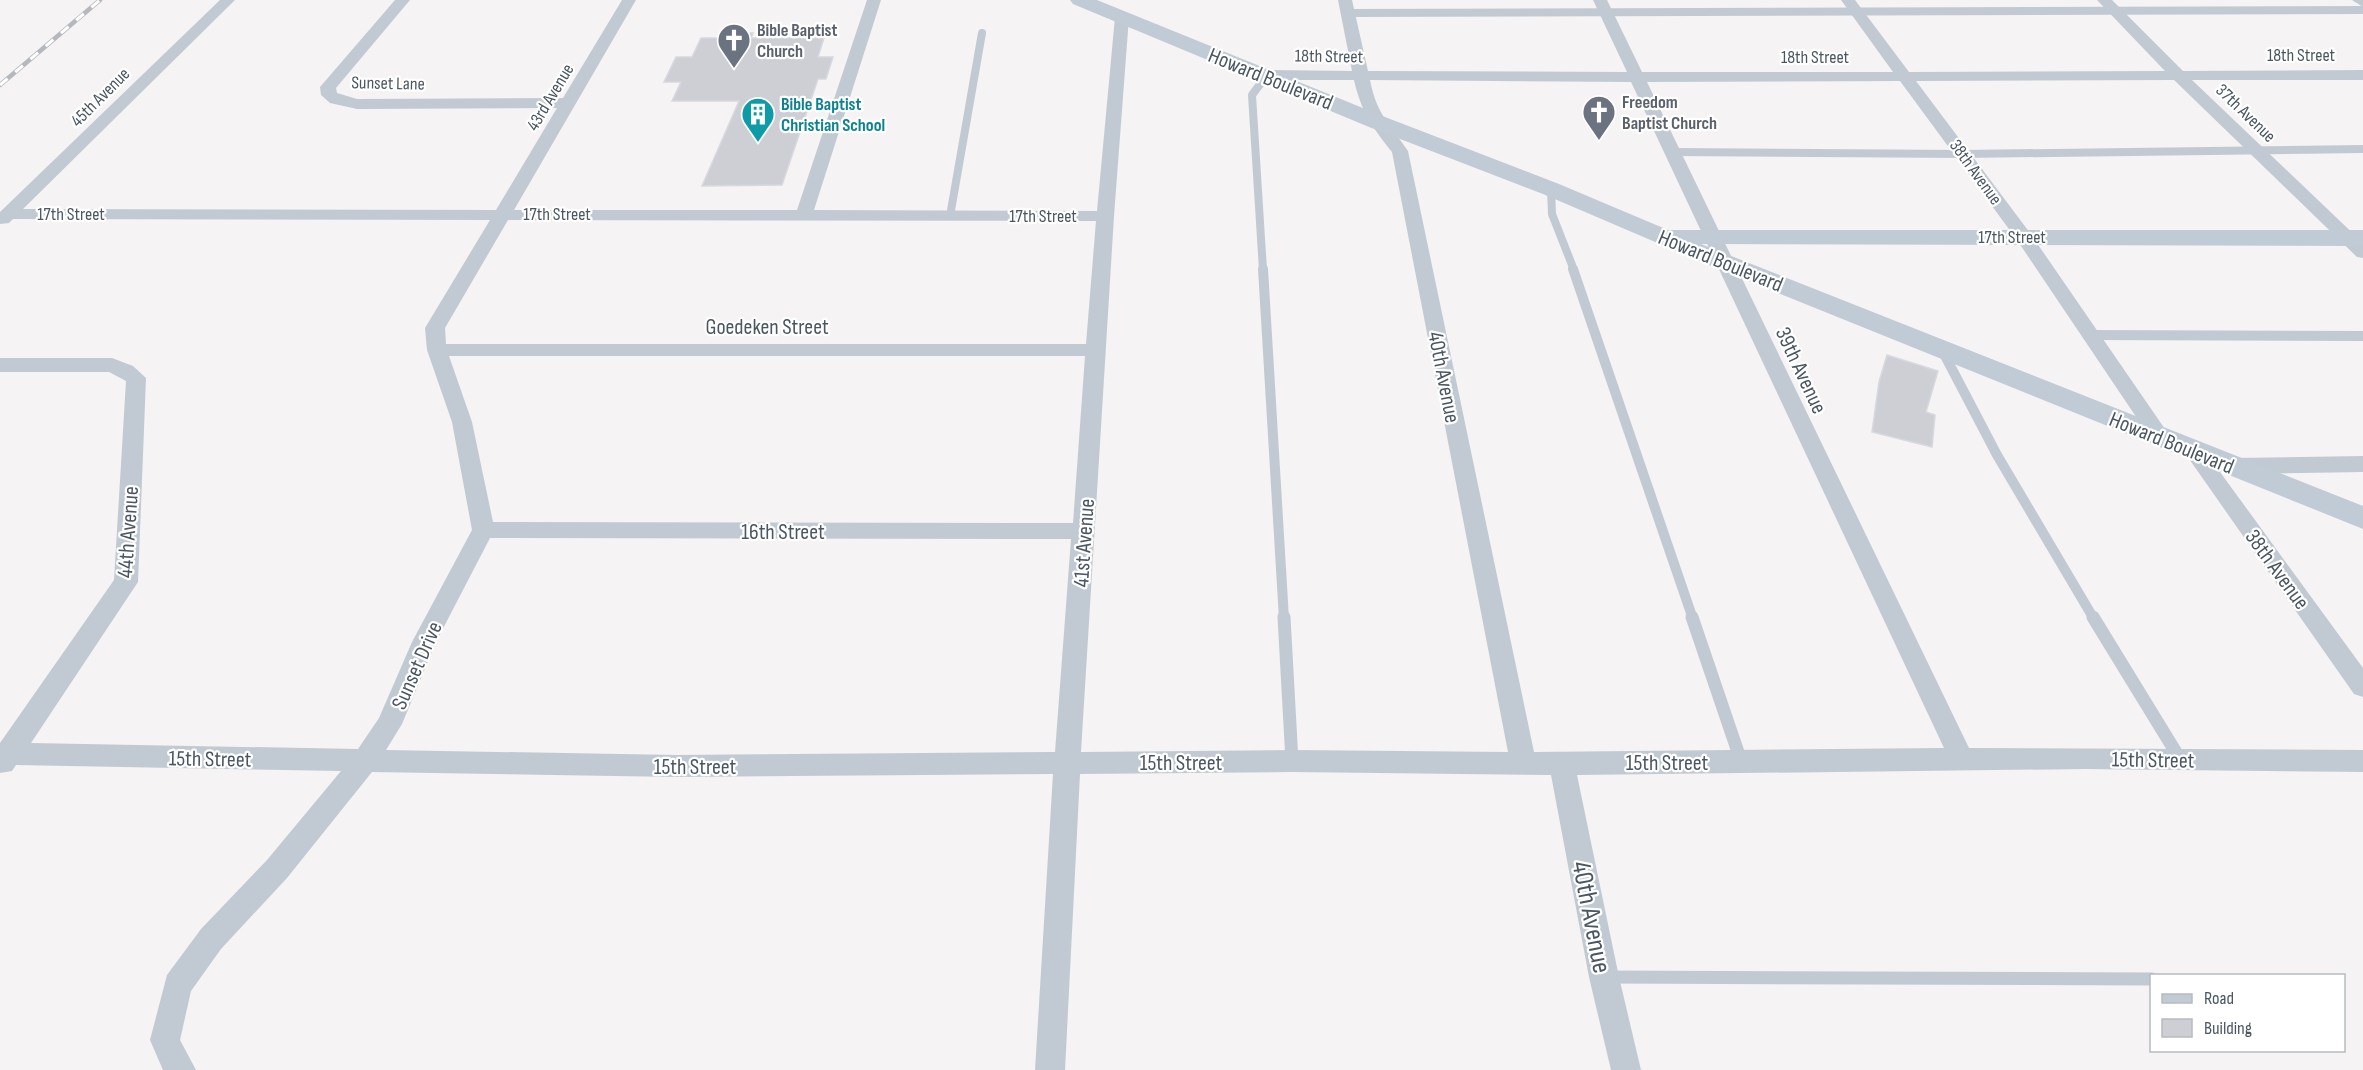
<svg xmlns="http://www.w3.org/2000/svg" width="2363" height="1070" font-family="'Sofia Sans Condensed',sans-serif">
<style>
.building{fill:#cdcfd5;stroke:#d7d9de;stroke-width:1.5}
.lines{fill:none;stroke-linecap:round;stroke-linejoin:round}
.lane-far2{stroke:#c1cad2;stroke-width:8}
.lane-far1{stroke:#c1cad2;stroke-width:10}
.lane{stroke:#c1cad2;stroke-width:13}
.street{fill:#c1cad2;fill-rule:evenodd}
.secondary{fill:#c1cbd6;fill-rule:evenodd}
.rail-casing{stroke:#b5b8bd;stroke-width:4.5}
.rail{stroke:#fff;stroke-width:3;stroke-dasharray:10;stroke-linecap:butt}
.labels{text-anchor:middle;stroke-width:4.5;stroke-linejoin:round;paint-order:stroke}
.far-worship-label{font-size:18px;font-weight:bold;fill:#5b616d;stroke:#fff;text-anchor:start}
.far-street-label{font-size:18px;fill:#4a5661;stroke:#fff}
.far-culture-label{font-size:18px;font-weight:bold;fill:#0d838f;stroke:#fff;text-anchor:start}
.street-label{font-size:22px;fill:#4a5661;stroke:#fff}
.near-street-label{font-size:27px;fill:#4a5661;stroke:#fff}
</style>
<rect width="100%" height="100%" fill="#f5f3f3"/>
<!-- building -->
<g class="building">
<path d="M730,33H753L751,38H824L818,57H833L826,79H818L782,185L702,186L739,101H672L681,82H664L676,57H692L701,38H728Z"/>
<path d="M1887,355L1938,371L1926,412L1935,415L1932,447L1872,432L1879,382Z"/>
</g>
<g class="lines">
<!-- lane-far2 -->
<g class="lane-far2">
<path d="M1348,13L2363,10"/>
<path d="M1673,152L1963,154L2363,149"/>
<path d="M1551,189L1552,214L1574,270"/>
<path d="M950,216L982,33"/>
<path d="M1263,270L1252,95L1267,75"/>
</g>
<!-- lane-far1 -->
<g class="lane-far1">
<path d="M1263,269L1284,619"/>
<path d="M1573,269L1693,619"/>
<path d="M2091,335L2363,336"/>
<path d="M1942,350L1997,455L2094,619"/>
</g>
<!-- lane -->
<g class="lane">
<path d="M1284,617L1292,761"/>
<path d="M1692,617L1741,761"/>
<path d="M2093,617L2180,759"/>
<path d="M1606,977L2152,979"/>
</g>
<!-- street -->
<g class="street">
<path d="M220,0H235L23,209L496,210L557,108L357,109L330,103L321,95L320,87L395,0H410L336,88L337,93L357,99L563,98L622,0H636L514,210H797L867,0H881L814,210L1097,211L1115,17L1117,14H1127L1129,17L1114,216L1081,752L1292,750L1508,752L1392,152C1372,127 1361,111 1354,80H1267L1259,75L1267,70L1352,71L1338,0H1352L1368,71L1627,72L1593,0H1607L1642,72H1893L1841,0H1855L1909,72L2165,71L2097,0H2112L2183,71L2363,70V80H2192L2363,243V258L2357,257L2174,80L1916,81L2030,233L2167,432L2170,437L2167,442L2160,444L2153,442L2017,240L1900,81L1647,82L1969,748L2363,750V772L2085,769L1577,775L1619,977L1641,1070H1611L1589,977L1551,775L1292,772L1080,774L1065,1070H1035L1053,774L676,777L372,772L287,878L221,949L191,991L180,1040L196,1070H163L150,1040L167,975L201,929L267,860L341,771L16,765L12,771L0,773V743L114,580L126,381L109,372H0V358H112L133,366L146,378L138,582L31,743L358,749L379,718L412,642L472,530L452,422L427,350L425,328L490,220L13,219L9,223L0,224V212ZM1370,80L1631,82L1944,748L1534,752L1408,151C1389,123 1377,115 1370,80ZM508,220L1096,221L1086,344H446L445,328ZM449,356H1085L1073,523L493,522L472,422ZM490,538L1071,539L1055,752L676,755L386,750L402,724L436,642Z"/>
<path d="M2352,0H2363V7Z"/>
<path d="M2194,444L2201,446L2363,668V697L2354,694L2187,456L2183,451L2187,446Z"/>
<path d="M2363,456V472L2232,474L2224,471L2221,466L2224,461L2232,458Z"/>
</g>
<!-- secondary -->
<path class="secondary" d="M1070,0H1097L1385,117L1559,184L1668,230H2363V246L1701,244L2363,506V529L1716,268L1543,194L1369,127L1073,4Z"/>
<defs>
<path id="rail" d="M0,85L100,0"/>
</defs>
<!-- rail casing -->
<use href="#rail" class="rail-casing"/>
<!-- rail -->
<use href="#rail" class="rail"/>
</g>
<!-- icons -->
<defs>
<symbol id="church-pin" viewBox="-11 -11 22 30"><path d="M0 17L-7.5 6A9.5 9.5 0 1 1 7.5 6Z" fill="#6b7280" stroke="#fff"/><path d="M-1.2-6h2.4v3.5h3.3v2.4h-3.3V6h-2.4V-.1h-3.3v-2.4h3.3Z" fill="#fff"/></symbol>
<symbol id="building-pin" viewBox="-11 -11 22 30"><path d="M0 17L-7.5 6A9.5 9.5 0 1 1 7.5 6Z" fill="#0f9aa8" stroke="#fff"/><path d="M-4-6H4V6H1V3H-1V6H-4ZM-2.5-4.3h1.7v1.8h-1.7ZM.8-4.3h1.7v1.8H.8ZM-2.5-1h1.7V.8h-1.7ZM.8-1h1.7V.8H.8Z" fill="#fff"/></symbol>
</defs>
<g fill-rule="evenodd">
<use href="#church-pin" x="715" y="21" width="38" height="52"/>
<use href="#church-pin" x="1580" y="93" width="38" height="52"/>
<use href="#building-pin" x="739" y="95" width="38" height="52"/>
</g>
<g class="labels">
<!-- far-worship labels -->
<g class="far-worship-label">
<text x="757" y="36">Bible Baptist<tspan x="757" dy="21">Church</tspan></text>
<text x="1622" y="108">Freedom<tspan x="1622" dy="21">Baptist Church</tspan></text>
</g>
<!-- far-street labels -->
<g class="far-street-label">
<text x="2301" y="61">18th Street</text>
<text transform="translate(1329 56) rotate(1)" y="6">18th Street</text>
<text x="1815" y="63">18th Street</text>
<text transform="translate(388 83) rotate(1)" y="6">Sunset Lane</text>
<text transform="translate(100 97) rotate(-45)" y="6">45th Avenue</text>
<text transform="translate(550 97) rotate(-59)" y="6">43rd Avenue</text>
<text transform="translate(2246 113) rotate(44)" y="6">37th Avenue</text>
<text transform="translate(1976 172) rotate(54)" y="6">38th Avenue</text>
<text x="71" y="220">17th Street</text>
<text x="557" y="220">17th Street</text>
<text x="1043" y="222">17th Street</text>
<text x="2012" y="243">17th Street</text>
</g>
<!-- far-culture labels -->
<g class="far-culture-label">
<text x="781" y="110">Bible Baptist<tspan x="781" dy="21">Christian School</tspan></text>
</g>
<!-- street labels -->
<g class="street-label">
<text transform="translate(1271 78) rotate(22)" y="8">Howard Boulevard</text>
<text transform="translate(1721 260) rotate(22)" y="8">Howard Boulevard</text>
<text x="767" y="334">Goedeken Street</text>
<text transform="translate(1802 370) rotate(65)" y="8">39th Avenue</text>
<text transform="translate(1445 377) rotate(79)" y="8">40th Avenue</text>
<text transform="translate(2172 442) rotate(22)" y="8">Howard Boulevard</text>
<text x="783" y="539">16th Street</text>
<text transform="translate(127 532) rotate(-86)" y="8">44th Avenue</text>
<text transform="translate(1083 543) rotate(-86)" y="8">41st Avenue</text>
<text transform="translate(2278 569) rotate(54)" y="8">38th Avenue</text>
<text transform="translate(416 665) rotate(-66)" y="8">Sunset Drive</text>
<text transform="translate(210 758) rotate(1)" y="8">15th Street</text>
<text transform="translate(2153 759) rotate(1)" y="8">15th Street</text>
<text x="1181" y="770">15th Street</text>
<text x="1667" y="770">15th Street</text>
<text x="695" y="774">15th Street</text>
</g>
<!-- near-street labels -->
<g class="near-street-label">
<text transform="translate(1592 917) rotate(79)" y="9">40th Avenue</text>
</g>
</g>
<!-- legend -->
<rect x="2150" y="974" width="195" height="78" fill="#ffffff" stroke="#b7bbc0" stroke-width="1.5"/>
<rect x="2162" y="994" width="30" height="9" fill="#c1cbd6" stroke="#b7bbc0" stroke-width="1.5"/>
<text x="2204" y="1004" font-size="18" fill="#4a5661">Road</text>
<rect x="2162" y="1019" width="30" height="18" fill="#cdcfd5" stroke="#b7bbc0" stroke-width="1.5"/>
<text x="2204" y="1034" font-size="18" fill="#4a5661">Building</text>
</svg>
